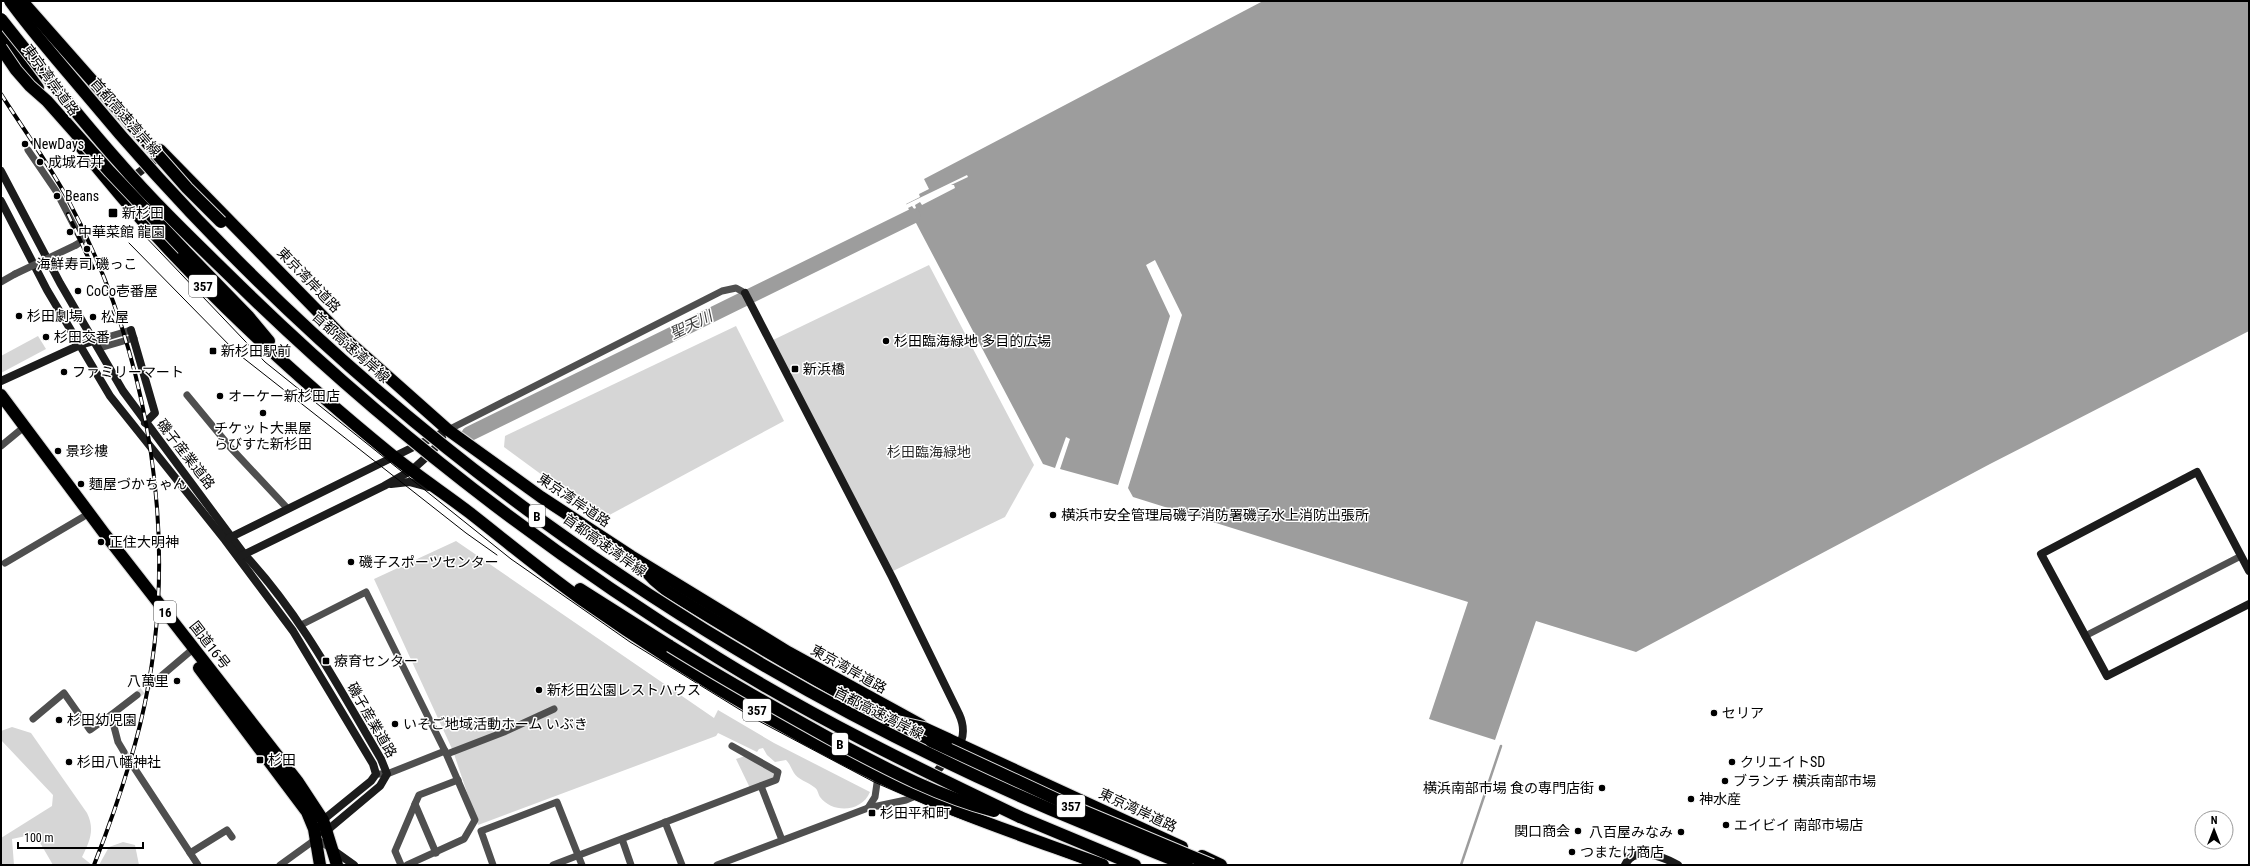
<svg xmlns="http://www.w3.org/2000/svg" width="2250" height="866" font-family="'Roboto Condensed','Noto Sans JP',sans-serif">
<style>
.green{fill:#d6d6d6}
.water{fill:#9d9d9d}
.pier{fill:#fff}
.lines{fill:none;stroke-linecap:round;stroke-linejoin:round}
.stream{stroke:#9d9d9d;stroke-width:2.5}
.river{stroke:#9d9d9d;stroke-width:15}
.street-tunnel{stroke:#d9d9d9;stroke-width:7;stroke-dasharray:7 3.5;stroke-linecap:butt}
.highway-casing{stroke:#dbdbdb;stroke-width:14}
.street{stroke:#4f4f4f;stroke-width:7}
.secondary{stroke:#1c1c1c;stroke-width:8}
.highway{stroke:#000;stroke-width:12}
.tram{stroke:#000;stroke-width:1}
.rail-casing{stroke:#000;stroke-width:4}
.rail{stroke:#fff;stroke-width:2.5;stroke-dasharray:8;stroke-linecap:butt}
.highway-bridge-casing{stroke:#dbdbdb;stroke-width:14;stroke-linecap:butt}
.street-bridge{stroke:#4f4f4f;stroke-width:7}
.highway-bridge{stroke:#000;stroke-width:12}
.poi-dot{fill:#000;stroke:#fff;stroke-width:1.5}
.labels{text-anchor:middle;stroke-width:3;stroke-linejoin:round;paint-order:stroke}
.shield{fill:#fff;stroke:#4c4c4c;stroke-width:1}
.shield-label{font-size:13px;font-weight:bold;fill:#000}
.street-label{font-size:14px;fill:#000;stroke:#fff}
.poi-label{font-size:14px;fill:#000;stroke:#fff;text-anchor:start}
.park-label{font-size:14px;fill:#2d2d2d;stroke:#fff}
.water-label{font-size:15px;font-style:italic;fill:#3e3e3e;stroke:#fff}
</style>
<rect width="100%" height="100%" fill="#fff"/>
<!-- green -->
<g class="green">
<path d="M929,265L1034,465L1005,517L893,571L773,340Z"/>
<path d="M736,326L784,421L602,519L504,447L505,436Z"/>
<path d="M38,336L46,349L1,373V356Z"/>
<path d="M456,541L714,718L718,710L774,743L870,792C862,812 833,814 820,797C818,794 818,789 814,787C808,782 797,779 794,773C791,768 790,764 786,760L775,762L767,755L763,748L759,749L757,752L718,733L716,736L478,825L453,751L374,579Z"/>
<path d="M12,727L31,733L87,813C95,829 90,841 82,857L92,865H53L35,834L12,839L14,865H1V838L52,806L53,795L1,740V731Z"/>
<path d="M745,756L774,770L773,780L750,788L736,759Z"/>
<path d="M123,842L135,845L139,865H99L109,847Z"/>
</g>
<!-- water -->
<path class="water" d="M1263,1H2249V331L1990,464L1636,652L1536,621L1495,740L1429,719L1468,602L1133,497L1128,488L1182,315L1155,260L1146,265L1170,316L1118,485L1060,469L1070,439L1066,437L1055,468L1043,464L906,204L920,197L919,194L929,189L924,179Z"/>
<!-- pier -->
<path class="pier" d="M967,175L968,177L951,185H954L955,188L922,205L920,202L915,205L916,208L914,209L912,206L906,209L905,205Z"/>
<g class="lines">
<!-- stream -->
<path class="stream" d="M1461,865L1501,746"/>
<!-- river -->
<path class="river" d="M469,434L913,216"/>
<!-- street-tunnel -->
<g class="street-tunnel">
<path d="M137,695L153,683"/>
<path d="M124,752L133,766"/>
</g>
<defs>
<g id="highway">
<path d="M1,37L38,88"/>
<path d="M77,142C168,260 278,362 393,456C418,476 445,494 470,513C507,542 543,572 581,599C675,665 775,725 877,776C950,812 1027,837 1103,865"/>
<path d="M160,150L340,334L448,430L541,497L631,556L788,652L921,725"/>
<path d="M183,249L249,317L269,341"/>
<path d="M1,395L104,533L298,782L323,820L337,865"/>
<path d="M640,565L654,580L667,591C753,644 840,696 931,741"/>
<path d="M580,589L670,646"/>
<path d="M199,668L307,812L314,829L320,865"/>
<path d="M939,735L1182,847"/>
<path d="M1020,817L1135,865"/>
<path d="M1202,856L1221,865"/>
</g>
</defs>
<!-- highway casing -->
<use href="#highway" class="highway-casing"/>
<!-- street -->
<g class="street">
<path d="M28,150L56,191L82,241L76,245"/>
<path d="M1,282L15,274"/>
<path d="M94,341L103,347L134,338"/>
<path d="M94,341L131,330"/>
<path d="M187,395L230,447L287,508"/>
<path d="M448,430L722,291L736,288L745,293"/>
<path d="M1,446L24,427"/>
<path d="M5,563L83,517"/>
<path d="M301,625L366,592L445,751L387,774H376"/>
<path d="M2085,636L2241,556"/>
<path d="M153,683L193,649"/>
<path d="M33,719L64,693L90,730L111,715"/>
<path d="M124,752L118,742L111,715L137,695"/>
<path d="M447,754L504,732L554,709"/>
<path d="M133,766L198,865"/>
<path d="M761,786L782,840"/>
<path d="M415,804L419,795L458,780"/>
<path d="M868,808L875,797L878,776"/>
<path d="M665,822L682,865"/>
<path d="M622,839L631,865"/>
<path d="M190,853L227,830L232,837"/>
<path d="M280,865L316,839L332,849"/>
<path d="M401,865L395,851L415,804L436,853"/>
<path d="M407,865L464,839L475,820L445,751"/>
<path d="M493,865L481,831L557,802L582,865"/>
<path d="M553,865L776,780L778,772L732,746"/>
<path d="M717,865L868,808L906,800L918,795"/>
</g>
<!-- secondary -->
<g class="secondary">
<path d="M1,171L60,283L123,391L244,554C301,615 339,688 381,759L387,774L380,786L324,833"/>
<path d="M129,180L163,154"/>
<path d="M1,201L47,290L110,396L225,540L293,631L373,764L376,774L371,781L323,820L322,824"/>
<path d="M745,293L892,577L959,714C964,725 965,738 957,748"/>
<path d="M131,330L155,413L145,423"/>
<path d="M1,381L80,345L94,341"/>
<path d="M391,484L409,482L428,487"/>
<path d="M229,538L448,430"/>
<path d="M241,556L384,486L412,470L432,452L442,438"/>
<path d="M2249,571L2197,472L2041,554L2107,676L2249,604"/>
<path d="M922,789L948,758"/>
<path d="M333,850L354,865"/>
<path d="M1625,865C1634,845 1664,857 1678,865"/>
</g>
<!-- highway -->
<use href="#highway" class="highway"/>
<!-- tram -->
<g class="tram">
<path d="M140,231L265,362L511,559L630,642L755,719L874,782L941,811L1088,865"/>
<path d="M129,243L237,353L466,533L497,555"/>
</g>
<defs>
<g id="rail">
<path d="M1,94C22,127 46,160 65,194C151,353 183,548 140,725C128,773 112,819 94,865"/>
<path d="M68,214L93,268"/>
</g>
</defs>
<!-- rail casing -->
<use href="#rail" class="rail-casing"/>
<!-- rail -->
<use href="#rail" class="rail"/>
<defs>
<g id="highway-bridge">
<path d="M10,1C33,33 60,63 85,93C350,413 699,665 1083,823C1118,837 1152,852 1187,865"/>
<path d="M22,1L187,188L221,222"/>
<path d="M1,19C39,67 77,115 118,161C155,204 196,243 237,283C383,426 544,551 718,658C815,718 917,768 1020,817"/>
<path d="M1,48L16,70L30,86L47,101L110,172L183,249"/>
<path d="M670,646C725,680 780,711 836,742C887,769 937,796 994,811"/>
<path d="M888,720L924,728L948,739"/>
<path d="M931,741L1071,806L1212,865"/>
</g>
</defs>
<!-- highway-bridge casing -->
<use href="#highway-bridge" class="highway-bridge-casing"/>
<!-- street-bridge -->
<path class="street-bridge" d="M15,274L76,245"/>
<!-- highway-bridge -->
<use href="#highway-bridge" class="highway-bridge"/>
</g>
<!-- markers -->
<g class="poi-dot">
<circle cx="25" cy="144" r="4"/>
<circle cx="40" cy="162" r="4"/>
<circle cx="57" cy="196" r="4"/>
<rect x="108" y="208" width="10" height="10" rx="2"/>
<circle cx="70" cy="232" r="4"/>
<circle cx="87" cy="249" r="4"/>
<circle cx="78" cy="291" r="4"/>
<circle cx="19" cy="316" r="4"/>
<circle cx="93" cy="317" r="4"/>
<circle cx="46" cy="337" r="4"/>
<circle cx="886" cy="341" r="4"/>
<rect x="209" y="347" width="8" height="8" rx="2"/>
<rect x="791" y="365" width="8" height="8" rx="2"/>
<circle cx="64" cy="372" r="4"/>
<circle cx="220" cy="396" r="4"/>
<circle cx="263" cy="413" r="4"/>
<circle cx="58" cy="451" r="4"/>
<circle cx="81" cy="484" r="4"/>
<circle cx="1053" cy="515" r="4"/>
<circle cx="101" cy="542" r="4"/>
<circle cx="351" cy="562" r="4"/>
<rect x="322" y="657" width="8" height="8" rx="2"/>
<circle cx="177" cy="681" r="4"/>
<circle cx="539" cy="690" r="4"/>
<circle cx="1714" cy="713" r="4"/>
<circle cx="59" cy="720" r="4"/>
<circle cx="395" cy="724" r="4"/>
<rect x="256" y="756" width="8" height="8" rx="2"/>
<circle cx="69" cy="762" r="4"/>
<circle cx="1732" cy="762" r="4"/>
<circle cx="1725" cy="781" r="4"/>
<circle cx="1602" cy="788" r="4"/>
<circle cx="1691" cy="799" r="4"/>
<rect x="868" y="809" width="8" height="8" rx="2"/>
<circle cx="1726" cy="825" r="4"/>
<circle cx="1578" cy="831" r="4"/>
<circle cx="1681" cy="832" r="4"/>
<circle cx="1572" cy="852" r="4"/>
</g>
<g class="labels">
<!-- shield labels -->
<g class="shield">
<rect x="189" y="275" width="28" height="22" rx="3"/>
<rect x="529" y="505" width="16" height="22" rx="3"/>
<rect x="154" y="601" width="22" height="22" rx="3"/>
<rect x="743" y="699" width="28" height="22" rx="3"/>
<rect x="832" y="733" width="16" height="22" rx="3"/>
<rect x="1057" y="795" width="28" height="22" rx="3"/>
</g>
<g class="shield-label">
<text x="203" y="291">357</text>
<text x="537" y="521">B</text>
<text x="165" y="617">16</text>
<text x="757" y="715">357</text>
<text x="840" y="749">B</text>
<text x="1071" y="811">357</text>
</g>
<!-- street labels -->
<g class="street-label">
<text transform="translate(51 80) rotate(54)" y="5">東京湾岸道路</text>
<text transform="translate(126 117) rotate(49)" y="5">首都高速湾岸線</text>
<text transform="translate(309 280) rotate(46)" y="5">東京湾岸道路</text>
<text transform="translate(351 347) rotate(42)" y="5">首都高速湾岸線</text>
<text transform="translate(186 454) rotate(52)" y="5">磯子産業道路</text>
<text transform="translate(574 500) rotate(34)" y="5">東京湾岸道路</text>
<text transform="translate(605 545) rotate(35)" y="5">首都高速湾岸線</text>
<text transform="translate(210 645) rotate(52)" y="5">国道16号</text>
<text transform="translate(849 669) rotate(29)" y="5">東京湾岸道路</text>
<text transform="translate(879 713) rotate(27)" y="5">首都高速湾岸線</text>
<text transform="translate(372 720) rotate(60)" y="5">磯子産業道路</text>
<text transform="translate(1138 810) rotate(25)" y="5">東京湾岸道路</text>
</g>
<!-- poi labels -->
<g class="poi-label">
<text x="33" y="149">NewDays</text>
<text x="48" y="167">成城石井</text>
<text x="65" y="201">Beans</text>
<text x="122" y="218">新杉田</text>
<text x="78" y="237">中華菜館 龍園</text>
<text x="87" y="269" text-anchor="middle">海鮮寿司 磯っこ</text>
<text x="86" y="296">CoCo壱番屋</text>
<text x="27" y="321">杉田劇場</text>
<text x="101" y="322">松屋</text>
<text x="54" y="342">杉田交番</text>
<text x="894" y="346">杉田臨海緑地 多目的広場</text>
<text x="221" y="356">新杉田駅前</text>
<text x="803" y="374">新浜橋</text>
<text x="72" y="377">ファミリーマート</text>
<text x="228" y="401">オーケー新杉田店</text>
<text x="263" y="433" text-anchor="middle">チケット大黒屋<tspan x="263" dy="16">らびすた新杉田</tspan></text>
<text x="66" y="456">景珍樓</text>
<text x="89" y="489">麵屋づかちゃん</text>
<text x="1061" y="520">横浜市安全管理局磯子消防署磯子水上消防出張所</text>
<text x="109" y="547">正住大明神</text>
<text x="359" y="567">磯子スポーツセンター</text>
<text x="334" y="666">療育センター</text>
<text x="169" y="686" text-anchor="end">八萬里</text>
<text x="547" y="695">新杉田公園レストハウス</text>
<text x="1722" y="718">セリア</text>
<text x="67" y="725">杉田幼児園</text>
<text x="403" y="729">いそご地域活動ホーム いぶき</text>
<text x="268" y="765">杉田</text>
<text x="77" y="767">杉田八幡神社</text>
<text x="1740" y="767">クリエイトSD</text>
<text x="1733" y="786">ブランチ 横浜南部市場</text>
<text x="1594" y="793" text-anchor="end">横浜南部市場 食の専門店街</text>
<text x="1699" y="804">神水産</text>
<text x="880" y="818">杉田平和町</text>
<text x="1734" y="830">エイビイ 南部市場店</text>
<text x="1570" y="836" text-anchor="end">関口商会</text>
<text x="1673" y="837" text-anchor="end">八百屋みなみ</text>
<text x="1580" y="857">つまたけ商店</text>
</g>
<!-- park labels -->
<g class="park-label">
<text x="929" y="457">杉田臨海緑地</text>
</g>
<!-- water labels -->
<g class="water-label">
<text transform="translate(691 325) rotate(-26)" y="5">聖天川</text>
</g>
</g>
<!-- border -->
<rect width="2250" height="866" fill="none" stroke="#000000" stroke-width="4"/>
<!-- north arrow -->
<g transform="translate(2214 830)"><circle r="19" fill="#ffffff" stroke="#999999"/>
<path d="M0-3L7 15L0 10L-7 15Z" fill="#000000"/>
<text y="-6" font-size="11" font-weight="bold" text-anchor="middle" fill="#000000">N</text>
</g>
<!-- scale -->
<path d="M18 842v6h125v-6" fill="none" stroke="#000000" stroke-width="2"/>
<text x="24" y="842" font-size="12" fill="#000000" stroke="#ffffff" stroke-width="3" paint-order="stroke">100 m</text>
</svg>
